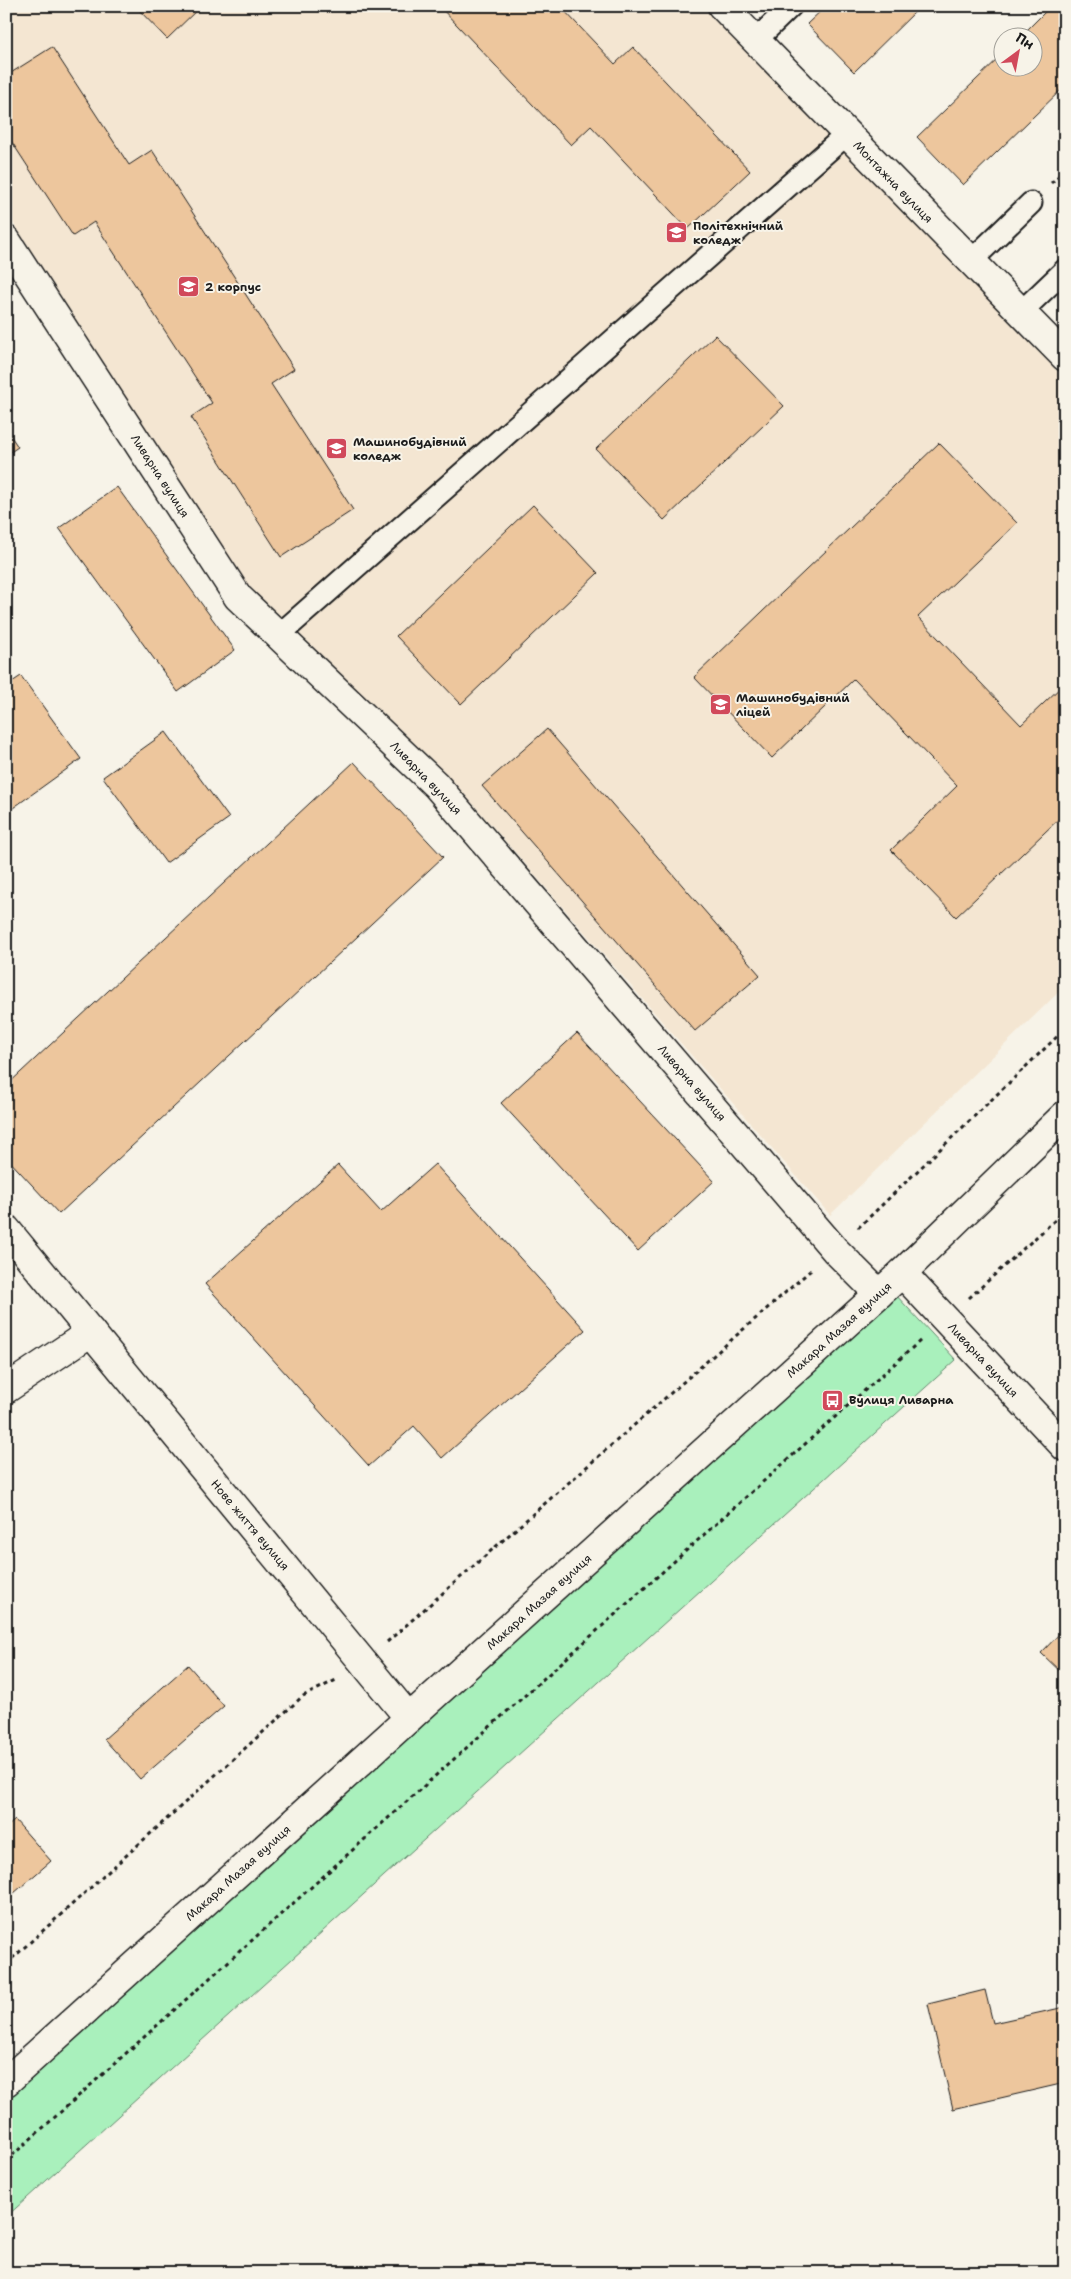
<svg xmlns="http://www.w3.org/2000/svg" width="1071" height="2279" font-family="'Shantell Sans',sans-serif">
<style>
.built{fill:#f4e6d2}
.green{fill:#a9f0bc;stroke:#62866c}
.building{fill:#edc69d;stroke:#1c1c1c}
.lines{fill:none;stroke-linecap:round;stroke-linejoin:round}
.service-casing{stroke:#1c1c1c;stroke-width:25}
.minor-casing{stroke:#1c1c1c;stroke-width:31}
.secondary-casing{stroke:#1c1c1c;stroke-width:31}
.path{stroke:#1c1c1c;stroke-width:3;stroke-dasharray:4 4;stroke-linecap:butt}
.service{stroke:#f7f3e8;stroke-width:21}
.minor{stroke:#f7f3e8;stroke-width:28}
.secondary{stroke:#f7f3e8;stroke-width:28}
.labels{text-anchor:middle;stroke-width:4;stroke-linejoin:round;paint-order:stroke}
.street-label{font-size:12px;fill:#1c1c1c;stroke:#f7f3e8}
.poi-label{font-size:12px;font-weight:bold;fill:#1c1c1c;stroke:#f7f3e8;text-anchor:start}
</style>
<rect width="100%" height="100%" fill="#f7f3e8"/>
<filter id="ink" filterUnits="userSpaceOnUse"><feTurbulence type="fractalNoise" baseFrequency=".02" numOctaves="2"/><feDisplacementMap in="SourceGraphic" scale="10" xChannelSelector="R" yChannelSelector="G"/><feConvolveMatrix kernelMatrix="1 2 1 2 8 2 1 2 1" color-interpolation-filters="sRGB"/></filter>
<g filter="url(#ink)">
<!-- built -->
<path class="built" d="M6,6H701L1065,379V986L830,1215L447,774L250,587L6,212Z"/>
<!-- green -->
<path class="green" d="M895,1294L956,1360L6,2217V2096Z"/>
<!-- building -->
<g class="building">
<path d="M135,6H201L167,39Z"/>
<path d="M439,6H560L615,64L633,47L750,171L688,229L591,126L571,145Z"/>
<path d="M826,6H921L854,72L807,24Z"/>
<path d="M1051,6H1065V86L963,185L917,137L1004,53V68H1034V38H1019Z"/>
<path d="M52,47L129,165L152,150L294,369L271,384L353,510L281,557L191,417L212,403L94,222L73,236L6,133V76Z"/>
<path d="M715,335L784,406L664,520L596,449Z"/>
<path d="M6,429L18,447L6,455Z"/>
<path d="M939,443L1017,523L918,617L1021,725L1065,683V813L956,917L891,850L957,786L854,679L772,758L694,677Z"/>
<path d="M117,487L235,650L178,692L59,528Z"/>
<path d="M533,505L598,573L461,704L396,636Z"/>
<path d="M21,676L81,759L6,813V686Z"/>
<path d="M547,729L760,975L695,1031L482,786Z"/>
<path d="M166,732L229,818L166,863L103,777Z"/>
<path d="M354,762L443,857L59,1214L6,1157V1086Z"/>
<path d="M577,1033L714,1181L638,1251L501,1103Z"/>
<path d="M435,1164L585,1330L442,1458L414,1426L369,1466L205,1284L338,1165L381,1212Z"/>
<path d="M1065,1628V1676L1041,1653Z"/>
<path d="M188,1665L224,1706L140,1779L104,1739Z"/>
<path d="M15,1820L51,1861L6,1900V1828Z"/>
<path d="M985,1990L993,2023L1065,2007V2083L953,2109L928,2004Z"/>
</g>
<g class="lines">
<defs>
<g id="service">
<path d="M756,40L791,6"/>
<path d="M971,261L1031,203"/>
<path d="M1021,312L1065,270"/>
<path d="M279,635L847,134"/>
</g>
<g id="minor">
<path d="M722,6L1065,357"/>
<path d="M6,240L238,597L436,785L835,1250L879,1294"/>
<path d="M6,1229L409,1718"/>
<path d="M902,1273L1065,1447"/>
<path d="M6,1389L91,1332"/>
</g>
<path id="secondary" d="M6,2082L902,1273L1065,1115"/>
</defs>
<!-- service casing -->
<use href="#service" class="service-casing"/>
<!-- minor casing -->
<use href="#minor" class="minor-casing"/>
<!-- secondary casing -->
<use href="#secondary" class="secondary-casing"/>
<!-- path -->
<g class="path">
<path d="M1051,183L1065,170"/>
<path d="M858,1228L1065,1029"/>
<path d="M969,1298L1065,1211"/>
<path d="M387,1642L811,1270"/>
<path d="M6,1964L303,1696L336,1680"/>
<path d="M6,2161L921,1340"/>
</g>
<!-- service -->
<use href="#service" class="service"/>
<!-- minor -->
<use href="#minor" class="minor"/>
<!-- secondary -->
<use href="#secondary" class="secondary"/>
</g>
</g>
<!-- icons -->
<defs>
<symbol id="university-square" viewBox="-11 -11 22 22"><rect x="-9" y="-9" width="18" height="18" rx="4" fill="#d1495b" stroke="#f7f3e8"/><path d="M0-5L7-2L0 1L-7-2ZM-4 1L0 2.5L4 1V4Q0 6-4 4Z" fill="#fff"/></symbol>
<symbol id="bus-square" viewBox="-11 -11 22 22"><rect x="-9" y="-9" width="18" height="18" rx="4" fill="#d1495b" stroke="#f7f3e8"/><path d="M-5-6H5V4H4V6H2V4H-2V6H-4V4H-5ZM-3.5-4V0h7V-4ZM-3.5 1.2v1.5H-2V1.2ZM2 1.2v1.5H3.5V1.2Z" fill="#fff"/></symbol>
</defs>
<g fill-rule="evenodd">
<use href="#university-square" x="664" y="220" width="25" height="25"/>
<use href="#university-square" x="176" y="274" width="25" height="25"/>
<use href="#university-square" x="324" y="436" width="25" height="25"/>
<use href="#university-square" x="708" y="692" width="25" height="25"/>
<use href="#bus-square" x="820" y="1388" width="25" height="25"/>
</g>
<g class="labels">
<!-- street labels -->
<g class="street-label">
<text transform="translate(893 182) rotate(46)" y="4">Монтажна вулиця</text>
<text transform="translate(160 476) rotate(57)" y="4">Ливарна вулиця</text>
<text transform="translate(426 778) rotate(46)" y="4">Ливарна вулиця</text>
<text transform="translate(692 1083) rotate(49)" y="4">Ливарна вулиця</text>
<text transform="translate(839 1330) rotate(-42)" y="4">Макара Мазая вулиця</text>
<text transform="translate(983 1360) rotate(47)" y="4">Ливарна вулиця</text>
<text transform="translate(250 1525) rotate(50)" y="4">Нове життя вулиця</text>
<text transform="translate(539 1602) rotate(-42)" y="4">Макара Мазая вулиця</text>
<text transform="translate(238 1873) rotate(-42)" y="4">Макара Мазая вулиця</text>
</g>
<!-- poi labels -->
<g class="poi-label">
<text x="693" y="230">Політехнічний<tspan x="693" dy="14">коледж</tspan></text>
<text x="205" y="291">2 корпус</text>
<text x="353" y="446">Машинобудівний<tspan x="353" dy="14">коледж</tspan></text>
<text x="736" y="702">Машинобудівний<tspan x="736" dy="14">ліцей</tspan></text>
<text x="849" y="1404">Вулиця Ливарна</text>
</g>
</g>
<!-- margin -->
<rect width="1071" height="2279" fill="none" stroke="#f7f3e8" stroke-width="25"/>
<rect x="12" y="12" width="1046" height="2254" fill="none" stroke="#1c1c1c" stroke-width="2" filter="url(#ink)"/>
<!-- north arrow -->
<g transform="translate(1018 52) rotate(32)"><circle r="24" fill="#f7f3e8" stroke="#9f9d96"/>
<path d="M0-4L9 19L0 12L-9 19Z" fill="#d1495b"/>
<text y="-8" font-size="14" font-weight="bold" text-anchor="middle" fill="#1c1c1c">Пн</text>
</g>
</svg>
